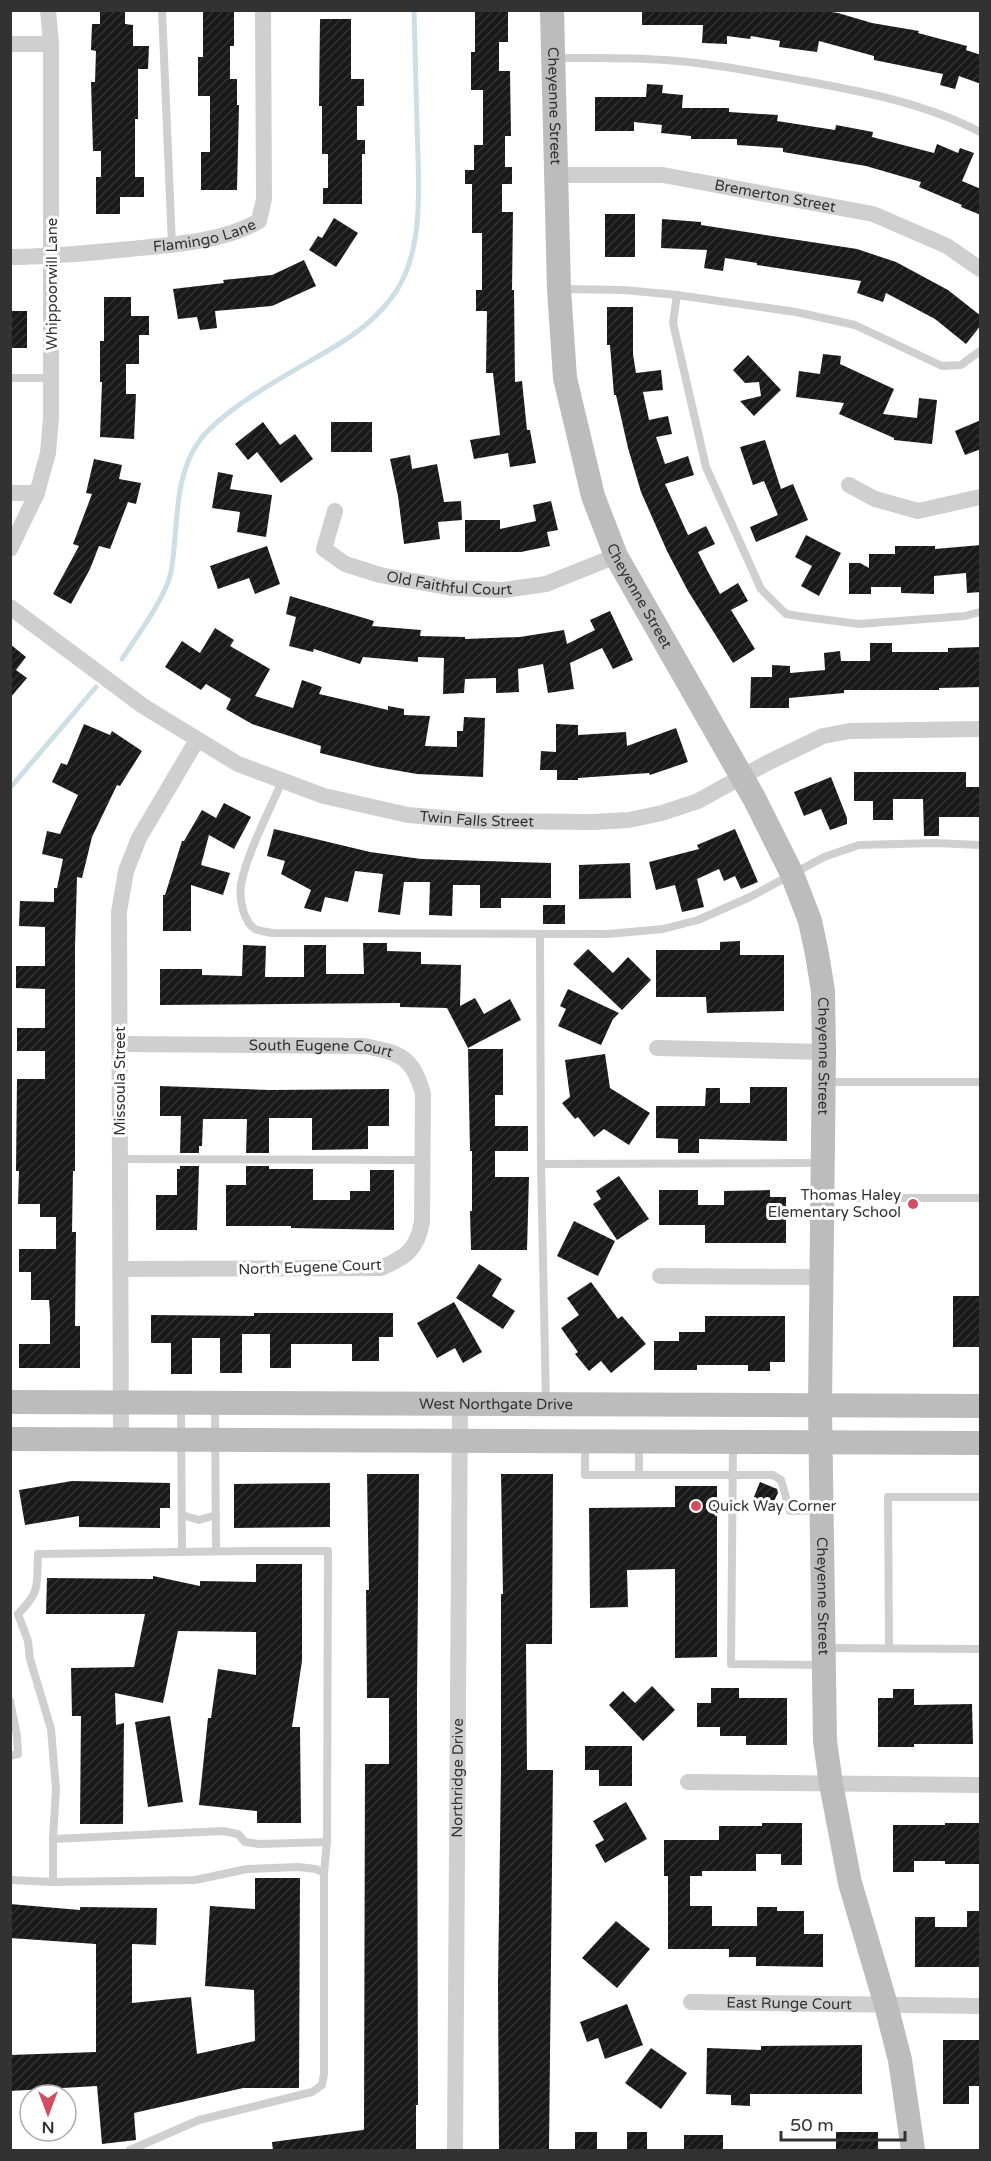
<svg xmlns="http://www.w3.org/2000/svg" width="991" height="2161" font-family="'Varela Round',sans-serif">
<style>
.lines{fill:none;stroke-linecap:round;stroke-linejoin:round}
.stream{stroke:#cddee6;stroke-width:5}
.building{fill:url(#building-hatch)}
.lane{stroke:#cfcfcf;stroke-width:8}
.street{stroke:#cfcfcf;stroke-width:16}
.secondary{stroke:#bcbcbc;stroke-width:24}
.poi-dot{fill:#d14d5f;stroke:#fff;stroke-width:2}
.labels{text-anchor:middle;stroke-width:6;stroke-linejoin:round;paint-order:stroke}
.street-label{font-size:15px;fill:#323232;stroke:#fff}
.poi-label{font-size:15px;fill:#323232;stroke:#fff;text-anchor:end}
</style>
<defs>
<pattern id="building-hatch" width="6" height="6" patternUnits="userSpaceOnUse" patternTransform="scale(1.5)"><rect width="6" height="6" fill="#191919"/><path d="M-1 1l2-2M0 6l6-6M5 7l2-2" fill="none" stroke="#323232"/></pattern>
</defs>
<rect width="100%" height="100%" fill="#fff"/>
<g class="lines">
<!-- stream -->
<g class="stream">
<path d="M122,659C137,636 166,597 171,572C179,528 172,478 200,440C226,406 296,370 334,347C358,333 379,316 395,293C426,248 418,176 417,124C416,86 415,48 414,10"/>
<path d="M10,788L96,687"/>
</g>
</g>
<!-- building -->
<g class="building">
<path d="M100,10H125V24L133,25V46H149L148,69H138V119H135V177H144V197H120V214H96V177H101V151H93L91,82H95L96,51L91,50L92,24H100Z"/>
<path d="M203,10H234V46H230V79H237V105H239L237,190H201V152H210V96H198V57H203Z"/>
<path d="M475,10H508V42H499V71H510L511,136H505V167H512V184H502V212H513L512,290H514L515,382L522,381L527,430H530L536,463L510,467L508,453L474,459L470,440L500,435L493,373H486L487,311H476V290H482V233H472V184H465V170H474V145H483V90H471V52H475Z"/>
<path d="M642,10H819L838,13L872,23L919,31L918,33L967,46L966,50L981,55V84L959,76L955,89L940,85L943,74L874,60V56L819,41L817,52L779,47L780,41L751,36L750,39L727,36V44L702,43L703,25H642Z"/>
<path d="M320,19H351V79H364V106H357V140H365V154H362V204H323V188H328V154H322V106H319Z"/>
<path d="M647,84L663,85L662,93L683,95L682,108H729V112L778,115L777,121L835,130L836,125L873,132L872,137L934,153L937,144L958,153L960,148L974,153L962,181L981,189V215L961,207L962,205L919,187L921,182L866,166L783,152V148L737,145V139H691V136L661,133L662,125L634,122V131H595V97H646Z"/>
<rect x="605" y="214" width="30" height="43"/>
<path d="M334,218L358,233L336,267L309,250L318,236L322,238Z"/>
<path d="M662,219L701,222V225L857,249L896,262L948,290L981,316V325L966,344L935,319L886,293L883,302L857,293L861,281L757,265V263L725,258L723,271L704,268L707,250L661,248Z"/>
<path d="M304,260L316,286L272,306L215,311L217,328L200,330L197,317L178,319L173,289L224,283L223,280L272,275Z"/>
<path d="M104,297H131V316H149V335H139V364H126V394H136L134,439L100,437L102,382H100V341H104Z"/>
<path d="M607,307H633V354L636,373L661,370L663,390L643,392L649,420L668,416L672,434L656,437L665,464L688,456L694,475L665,484L688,535L706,526L715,544L698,552L707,570L720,594L738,583L748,601L731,610L755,649L733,663L688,591L667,551L641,492L628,448L616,395H614L610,345H607Z"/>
<path d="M10,311H27V348H11Z"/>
<path d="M823,354L841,356L840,364L894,389L883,414L917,418L919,398L937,400L932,444L894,440V438L839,414L844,403L796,397L799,371L820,374Z"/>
<path d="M748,355L781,390L754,416L740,401L761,396L759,382L745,383L733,370Z"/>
<path d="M981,420V449L965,455L955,431Z"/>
<path d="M263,422L280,445L295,434L313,459L281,483L257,452L248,460L235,444Z"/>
<rect x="331" y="422" width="41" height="30"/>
<path d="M765,440L781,489L793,484L808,520L756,542L750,527L778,515L764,481L753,485L740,447Z"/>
<path d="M410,455L412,469L437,464L444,502L461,501L462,520L438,522L440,539L404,544L398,496L390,459Z"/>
<path d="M94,459L122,465L119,479L141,483L136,504L128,502L110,549L99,546L90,569L71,604L53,594L79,546L73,544L92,494L86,493Z"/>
<path d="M218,472L233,475L230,489L272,495L266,537L237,532L240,512L212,508Z"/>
<path d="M551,501L558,530L547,532L550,546L521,552H465V520H500V529L536,521L533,505Z"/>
<path d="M806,535L841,553L819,596L801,586L812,566L795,557Z"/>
<path d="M981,545V592L967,593L966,573L934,576V594L901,593V587H871V594H849V563H860L869,568V554H895V546H935V549Z"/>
<path d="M267,546L280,584L255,594L249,578L218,589L210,566Z"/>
<path d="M290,596L374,621L372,626L421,630L420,636L465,637V639L520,637L564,630L567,644L595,630L590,620L610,611L633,660L613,669L602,648L570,663L574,689L548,693L543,664L518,669L519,692L496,693V678L465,679L464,693L443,694L444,658L418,657V662L363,657L360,664L314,649L313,652L289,646L296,617L286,614Z"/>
<path d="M215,628L234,640L230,646L270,669L255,696L293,708L302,680L322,687L319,694L388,710V706L404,709V715L430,716L425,746L457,747V731H463L464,717L485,718L483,777L417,774L377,767L320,753L321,746L252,724L226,709L231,699L206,684L201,690L165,667L182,641L200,653Z"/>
<path d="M870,643H892V652H948V648L981,647V687L939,688V690H844V693L789,698V708H750L751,677H772V665L790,666V673L825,670L824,653L840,651L841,661H870Z"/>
<path d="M10,644L26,657L16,670L27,678L10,698Z"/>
<path d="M84,724L110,735L112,731L142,751L120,786L117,785L92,837L82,878L77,877L75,947V1171H73L72,1232H76L75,1326H80V1368H19V1344H50V1314L49,1300H31V1272H19V1249H56V1217H40V1204H18L19,1171H16L17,1079H45V1051H17V1028H45V989L16,988V966H45V927L19,926L20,901L54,902V888H57L63,859L42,854L47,831L60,834L78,795L52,782L61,763L67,765Z"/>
<path d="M556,724L578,725V735L626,732L627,746L676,728L688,762L650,775L649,773L578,778V780H557V770H540L541,751L556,752Z"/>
<path d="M854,772H966V787H981V817H939V836H924L923,799H893V820H873V801H854Z"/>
<path d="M831,777L847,818V824L830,830L821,809L804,816L794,792Z"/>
<path d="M224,803L251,817L234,849L209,835L201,865L230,873L223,895L191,885V931H163V895H165L182,841H184L202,810L216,818Z"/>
<path d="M274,829L370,852L421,859L551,863V898H501V908H480V885H453L452,916L429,915L430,882H404L400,915L378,912L383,874L355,871L348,902L325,897L321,912L304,908L311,890L281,874L285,861L267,856Z"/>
<path d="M735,829L758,882L741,889L735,876L724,881L719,869L697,879L704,907L682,912L675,885L656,890L649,862L699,849L697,845Z"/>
<path d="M630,863L631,898L579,899V865Z"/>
<rect x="543" y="905" width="22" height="19"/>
<path d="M740,941V955H784V1011L707,1013L706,997H656V950H720V942Z"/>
<path d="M363,943H387V951L421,952V964L461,965L460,1006L475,998L484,1014L510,999L521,1020L468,1048L447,1008L400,1007V1003L160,1005V969H202V975L242,976L243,945L266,946L265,977H304V945H326V974H364Z"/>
<path d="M588,949L613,973L628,957L651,980L622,1010L573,964Z"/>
<path d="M568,989L619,1013L613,1019L601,1045L558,1026L566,1009L560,1006Z"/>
<path d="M468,1049H503V1095H495V1126H528V1151H495V1177H529L527,1250H471L470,1211H472V1151H470Z"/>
<path d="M605,1054L610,1088L650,1113L629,1145L604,1129L594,1137L578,1117L575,1119L562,1103L570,1097L565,1060Z"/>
<path d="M160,1086L270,1090L389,1089V1126H368V1149L312,1150V1118H269V1153H246L247,1119H203L202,1146H199V1153H180L181,1116H160Z"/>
<path d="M750,1087H787V1141L699,1139V1153H678V1139L656,1138V1106H705L706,1088H720V1103H750Z"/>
<path d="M180,1166H199L197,1230H156V1195H177V1169H180Z"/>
<path d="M246,1166H269V1169H313V1200H350V1191H370V1170H394V1230L291,1228V1226H226V1185H246Z"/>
<path d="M619,1176L649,1219L617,1240L593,1204L601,1199L596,1191Z"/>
<path d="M659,1190H698V1205H724V1191L770,1190V1197H786V1243H705V1225H659Z"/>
<path d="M574,1221L615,1241L598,1276L557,1256Z"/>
<path d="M479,1264L502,1279L492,1296L515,1311L503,1329L456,1298Z"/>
<path d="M591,1282L618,1319L622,1316L646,1344L611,1373L601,1361L589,1371L575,1354L578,1352L561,1328L579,1315L567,1298Z"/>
<rect x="953" y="1296" width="28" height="51"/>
<path d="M454,1302L482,1352L463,1363L455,1348L437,1358L417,1323Z"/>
<path d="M254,1313H393V1337H379V1361H352V1344H291V1368H270V1334H242V1373H220V1338H192V1374H171V1343H151V1315L254,1316Z"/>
<path d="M705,1316H785V1362H770V1371H748V1365H697V1370H654V1341H679V1332H705Z"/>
<path d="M367,1474H419L417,1698L418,2105H416V2151H273L272,2142L363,2130L364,2129L365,1764H389V1698H367L366,1590H369Z"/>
<path d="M501,1474H553L552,1644H526L527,1770H553L549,2151H499L498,1983L501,1770V1594H503Z"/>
<path d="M72,1481L170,1483V1508H160V1528L79,1527V1516L25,1525L19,1490Z"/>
<path d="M760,1482L777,1489L778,1493L771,1507L753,1499Z"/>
<path d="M330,1483V1527L234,1528V1484Z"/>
<path d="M675,1486H717V1657L675,1658V1569L627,1570L628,1607L590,1608L589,1508L675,1507Z"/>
<path d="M256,1564H302V1661L292,1727H300L301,1823H257V1811L199,1805L208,1718H211L218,1669L256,1675V1632L178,1631L163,1703L115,1693L116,1725L124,1723L123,1824H80L81,1716H72L71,1668L134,1667L145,1614H46L47,1578L153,1579V1576L200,1586V1581L256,1582Z"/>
<path d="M652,1686L675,1710L643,1741L609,1705L623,1691L635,1703Z"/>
<path d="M711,1688H739V1698H787V1745H746V1736H720V1727H697V1703H711Z"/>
<path d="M893,1689H914V1705L972,1704L973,1744H914V1747H878V1698H893Z"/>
<path d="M170,1716L183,1802L148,1807L135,1722Z"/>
<path d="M585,1746H632V1786H599V1770H585Z"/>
<path d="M626,1802L647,1839L605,1863L595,1845L604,1840L593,1821Z"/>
<path d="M762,1823H802V1865H781V1854H756V1871H702V1876H690V1906H712V1926H757V1907H777V1911H804V1934H823V1967L756,1966V1957H729V1949H668V1876H664V1840H719V1826H762Z"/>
<path d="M945,1823H981V1864H945V1861H914V1872H893V1825H945Z"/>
<path d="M255,1878H300L299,2088H243L134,2113L136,2140L102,2144L97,2086L10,2091V2055L96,2052V1944L10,1938V1904L80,1910V1907L157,1908L156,1945L132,1944V2003L191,1997L197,2054L255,2041L254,1990L205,1986L210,1906L255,1909Z"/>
<path d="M967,1911H981V1967H915V1917H935V1927H967Z"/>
<path d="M616,1921L650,1949L617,1988L582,1958Z"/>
<path d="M627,2004L643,2045L605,2059L598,2038L587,2042L580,2022Z"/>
<path d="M943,2040H981V2086H969V2104H943Z"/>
<path d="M862,2045V2094H750V2106L731,2105V2095L706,2094L707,2048L761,2050V2046Z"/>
<path d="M651,2048L687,2073L661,2109L625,2083Z"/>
<rect x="575" y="2132" width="22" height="19"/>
<rect x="627" y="2132" width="20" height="19"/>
<rect x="836" y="2132" width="42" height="19"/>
<rect x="684" y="2135" width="39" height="16"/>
</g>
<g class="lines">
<!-- lane -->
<g class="lane">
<path d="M162,10L172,245"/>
<path d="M556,58C592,58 629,57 665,60C712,63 759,73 805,81C865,92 927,104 980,132"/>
<path d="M562,289L624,290L677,295L673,323L706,467L761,589L786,614L805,617L859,624L965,616L980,612"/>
<path d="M677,295L796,312L855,325L942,366L961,365L980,351"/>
<path d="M10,378H51"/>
<path d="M282,781C270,810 246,855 241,885C239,898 243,921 255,929C259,931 268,932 273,933L608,934L663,929L698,920L750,897L824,857L859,845L935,843L980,845"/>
<path d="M540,935L541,1164L819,1163"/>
<path d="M825,1082H980"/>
<path d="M120,1159L423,1160"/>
<path d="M541,1164L546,1403"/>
<path d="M823,1198H980"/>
<path d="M215,1405L216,1551"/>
<path d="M181,1406L182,1552"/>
<path d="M639,1442V1475"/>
<path d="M585,1444V1475H773L781,1480L790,1511L821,1510"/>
<path d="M733,1444L731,1664L822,1665"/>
<path d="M182,1515L199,1520L216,1515"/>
<path d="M249,1551H328L327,1842L259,1844L245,1842L238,1834L223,1831L53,1839L56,1789L51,1729L30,1659L28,1641L18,1614C42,1590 36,1585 38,1554Z"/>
<path d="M826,1648L980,1649"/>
<path d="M889,1648L888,1497H980"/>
<path d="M10,1701L17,1736L18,1754L10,1756"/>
<path d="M53,1839V1882"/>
<path d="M324,1873L327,1842"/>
<path d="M10,1880L53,1882L195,1880L247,1869L298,1867L316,1869L324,1873V2074L322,2085L312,2092L199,2120L130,2150"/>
</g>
<!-- street -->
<g class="street">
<path d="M10,44H51"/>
<path id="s1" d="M555,175H663L873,214L947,246L980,269"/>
<path id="s2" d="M10,257C51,257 90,253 130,249C171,245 223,242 259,221L264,199L263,10"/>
<path d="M849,485L875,499L918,511L980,497"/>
<path d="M10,493H37"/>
<path id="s3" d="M335,511L324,549L345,564L380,575L452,588L504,590L546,584L616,556"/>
<path d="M10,549L37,493L48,453L51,418V44L48,10"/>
<path id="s4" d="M10,607L143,706L238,764L324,796L408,815L479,821L593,822L629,820L662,813L698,801L767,763L823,736L850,731L980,729"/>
<path id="s5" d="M119,1044L364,1046C401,1053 413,1057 423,1094L422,1222C417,1250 406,1257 381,1268L121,1269"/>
<path d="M657,1048L824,1052"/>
<path d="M660,1276L822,1277"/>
<path d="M121,1440L119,912L126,871L139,838L197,740"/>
<path d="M688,1782L980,1785"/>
<path id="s6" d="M691,2002L980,2006"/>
<path id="s7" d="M455,2150L460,1404"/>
</g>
<!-- secondary -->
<g class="secondary">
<path id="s8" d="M552,10L559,289L565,378L593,496L616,556L754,798L792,874L810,921L817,954L823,991L824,1052L820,1406L825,1741L831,1784L850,1883L886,2005L900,2060L913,2150"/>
<path id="s9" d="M10,1402L980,1406"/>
<path d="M10,1439L980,1443"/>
</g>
</g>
<!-- markers -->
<g class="poi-dot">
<circle cx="913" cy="1204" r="6"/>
<circle cx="696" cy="1506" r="6"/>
</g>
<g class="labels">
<!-- street labels -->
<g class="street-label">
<text dy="5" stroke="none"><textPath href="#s8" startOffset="96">Cheyenne Street</textPath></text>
<text dy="5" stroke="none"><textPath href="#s1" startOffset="222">Bremerton Street</textPath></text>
<text dy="5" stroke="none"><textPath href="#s2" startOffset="196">Flamingo Lane</textPath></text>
<text transform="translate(52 284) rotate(-90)" y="5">Whippoorwill Lane</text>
<text dy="5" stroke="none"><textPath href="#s3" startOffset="172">Old Faithful Court</textPath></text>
<text dy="5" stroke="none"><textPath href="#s8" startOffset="600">Cheyenne Street</textPath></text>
<text dy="5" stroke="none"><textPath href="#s4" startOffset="524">Twin Falls Street</textPath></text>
<text dy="5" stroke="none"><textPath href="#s5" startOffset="202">South Eugene Court</textPath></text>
<text dy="5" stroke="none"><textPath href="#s8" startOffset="1104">Cheyenne Street</textPath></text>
<text transform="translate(120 1081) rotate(-90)" y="5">Missoula Street</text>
<text transform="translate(310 1267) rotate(-2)" y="5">North Eugene Court</text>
<text dy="5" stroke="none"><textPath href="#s9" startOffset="486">West Northgate Drive</textPath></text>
<text dy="5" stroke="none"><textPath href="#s8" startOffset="1644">Cheyenne Street</textPath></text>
<text dy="5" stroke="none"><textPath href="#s7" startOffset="372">Northridge Drive</textPath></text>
<text dy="5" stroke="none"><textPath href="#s6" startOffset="98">East Runge Court</textPath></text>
</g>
<!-- poi labels -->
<g class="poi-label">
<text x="901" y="1200">Thomas Haley<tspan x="901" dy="17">Elementary School</tspan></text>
<text x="708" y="1511" text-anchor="start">Quick Way Corner</text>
</g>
</g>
<!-- border -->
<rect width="991" height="2161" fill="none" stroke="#323232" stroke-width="24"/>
<!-- north arrow -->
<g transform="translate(48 2113) rotate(180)"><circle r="28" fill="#ffffff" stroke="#adadad" stroke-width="1.5"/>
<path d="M0-4.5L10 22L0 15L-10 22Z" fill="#d14d5f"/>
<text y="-9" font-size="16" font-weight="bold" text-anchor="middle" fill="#323232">N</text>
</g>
<!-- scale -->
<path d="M781 2131v9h124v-9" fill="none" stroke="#323232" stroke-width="3"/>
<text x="790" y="2131" font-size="18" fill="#323232" stroke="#ffffff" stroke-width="4.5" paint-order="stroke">50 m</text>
</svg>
